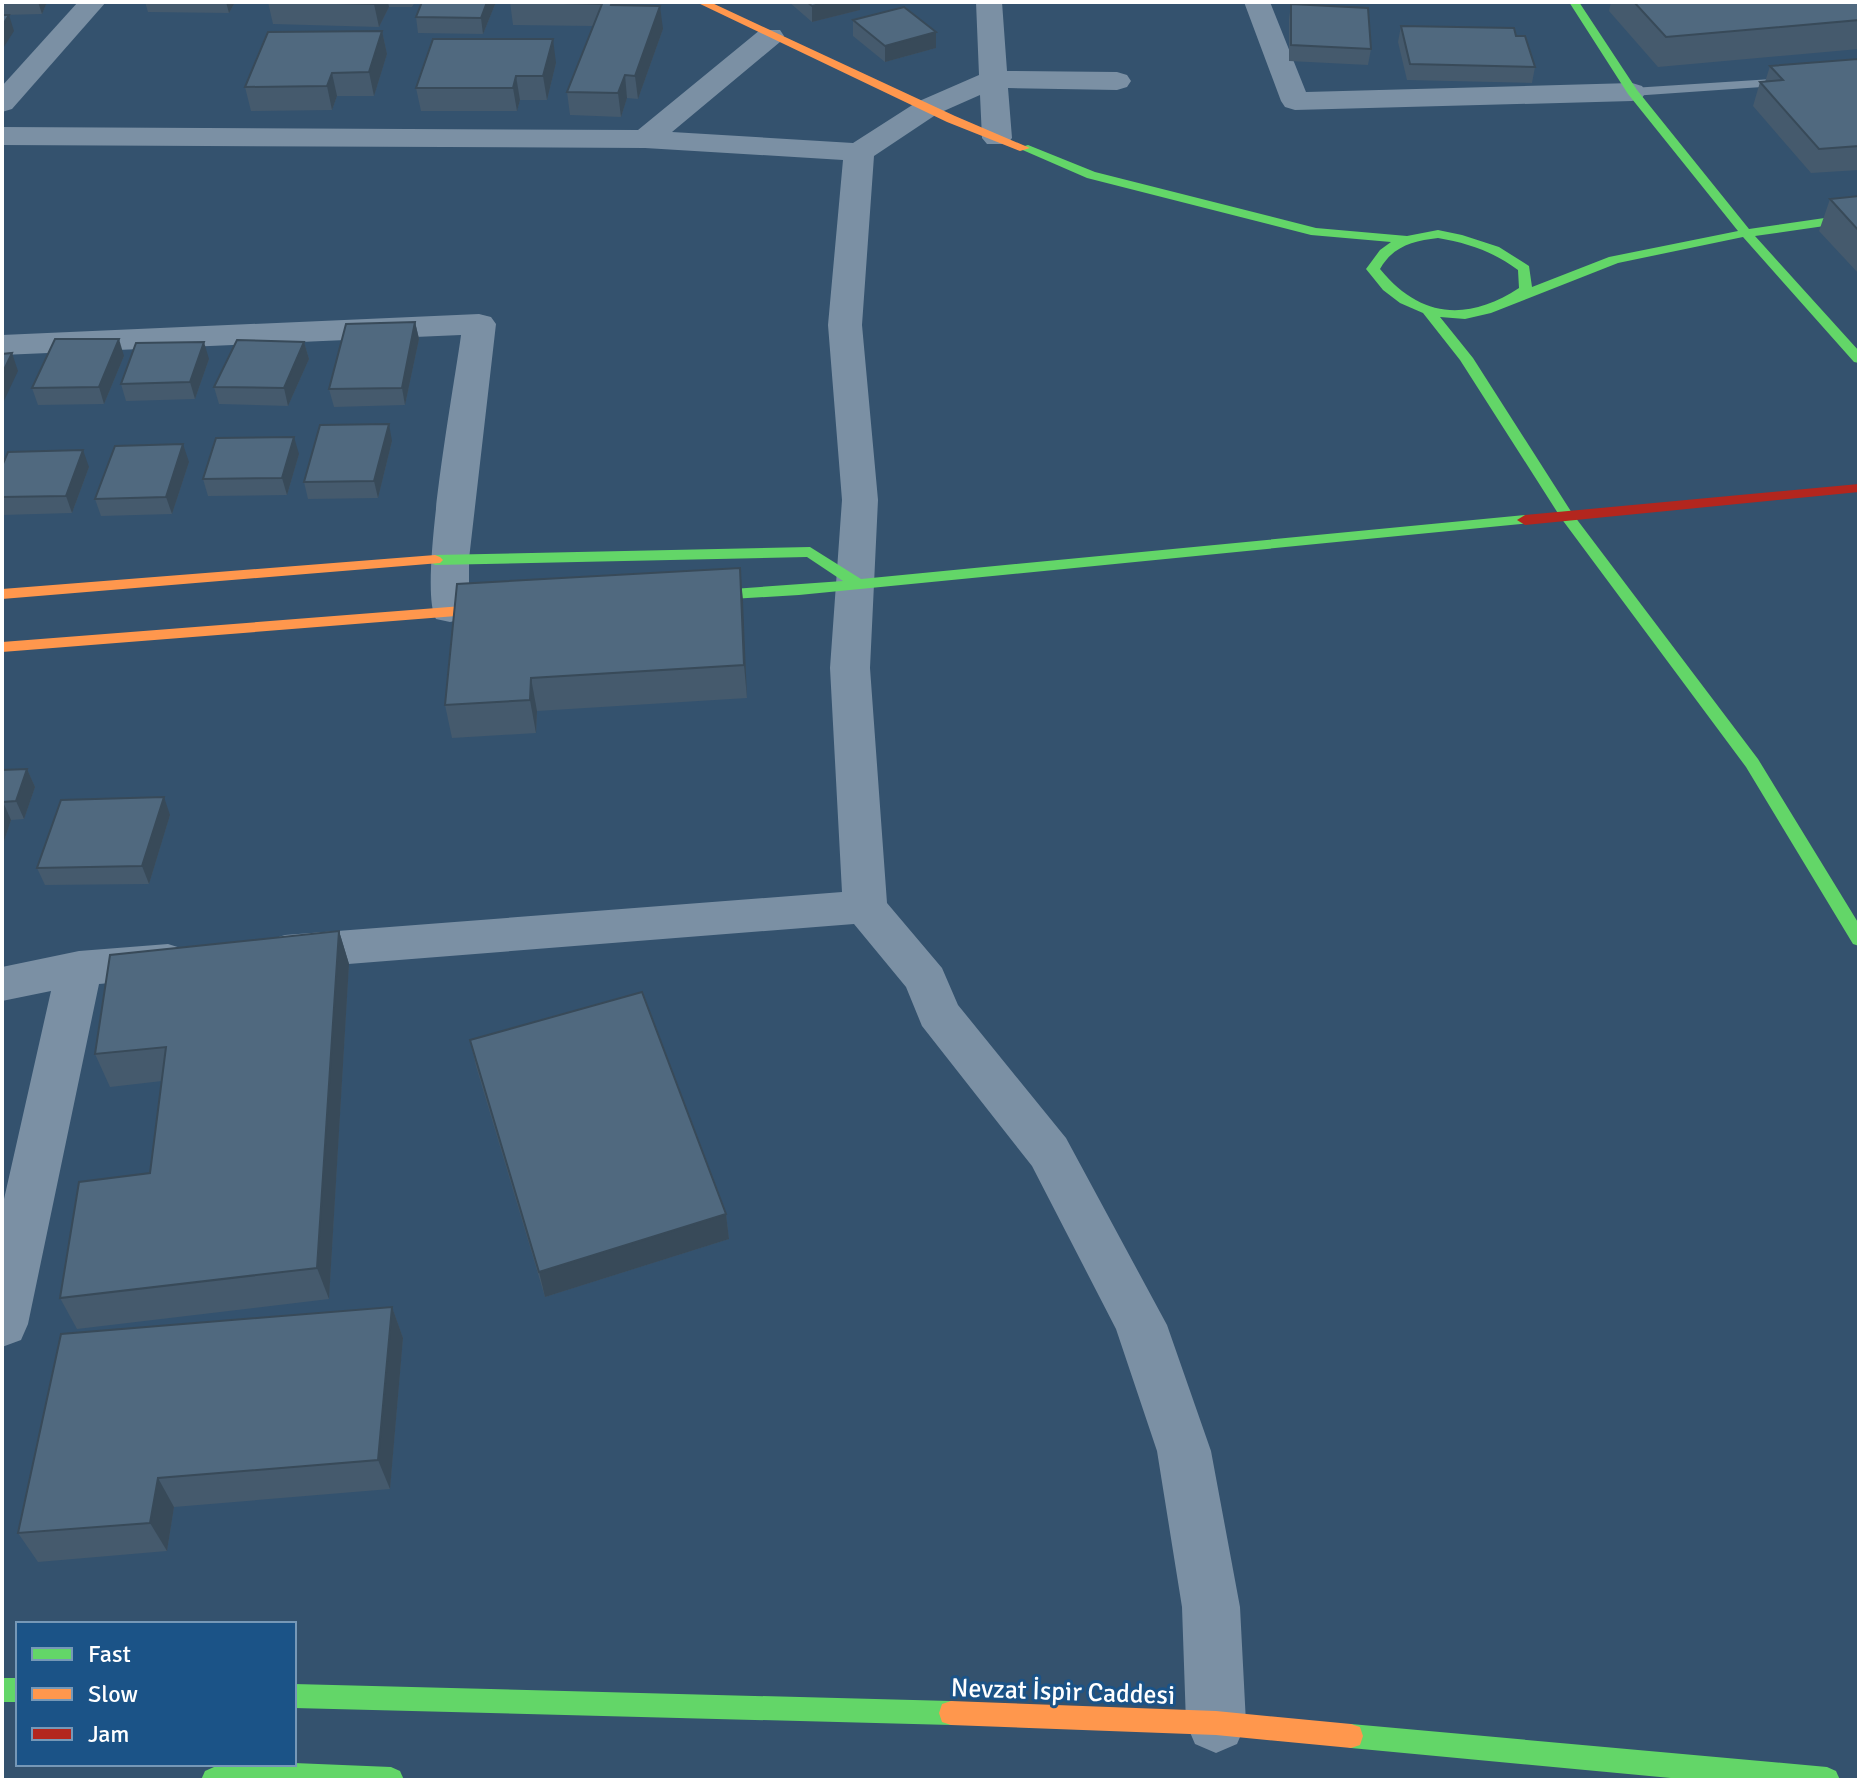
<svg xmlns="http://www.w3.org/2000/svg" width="1861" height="1782" font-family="Signika,sans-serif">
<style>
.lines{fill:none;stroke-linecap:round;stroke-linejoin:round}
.lane{fill:#7b90a4;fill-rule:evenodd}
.street{fill:#7b90a4;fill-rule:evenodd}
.fast{fill:#63d668;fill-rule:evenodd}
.slow{fill:#ff974d;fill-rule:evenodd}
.jam{fill:#b3261e;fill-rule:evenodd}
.wall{fill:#455a6d}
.shaded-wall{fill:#384a59}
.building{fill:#50697f;stroke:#384a59;stroke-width:2}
.labels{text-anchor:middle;stroke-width:6;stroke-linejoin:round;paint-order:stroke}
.near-street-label{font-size:26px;fill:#fff;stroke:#1b5387}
</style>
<rect width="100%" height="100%" fill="#34526e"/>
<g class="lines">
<!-- lane -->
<path class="lane" d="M1786,78L1791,79V85L1632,96L1625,92L1632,88Z"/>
<!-- street -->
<g class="street">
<path d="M78,2H106L12,109L2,112V86Z"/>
<path d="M976,2H1002L1007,71L1117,72L1127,75L1131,81L1127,87L1117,90L1008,88L1012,138L1007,144H987L982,138L980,95L937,114L874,156L862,325L878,500L870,668L887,903L942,968L958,1005L1066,1138L1167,1325L1211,1451L1240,1607L1246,1723L1237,1744L1216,1753L1195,1744L1186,1723L1182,1607L1157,1451L1116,1329L1032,1166L922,1026L906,987L854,924L285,969L269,964L262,952L269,940L285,935L842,892L830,668L842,500L828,325L843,160L645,148L2,145V127L638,130L760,30H780L784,36L780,42L672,132L853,143L917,102L979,75Z"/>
<path d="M1244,2H1270L1306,92L1632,83L1642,86L1646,92L1642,98L1632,101L1295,110L1285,107L1281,101Z"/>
<path d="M479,314L491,317L496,324L469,559V610L464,619L450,622L436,619C417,588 455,382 461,335L2,355V335Z"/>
<path d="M168,944L184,949L191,961L184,973L168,978L99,984L28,1324L21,1340L2,1347V1208L51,991L2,1001V967L79,951Z"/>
</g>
<!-- fast -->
<g class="fast">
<path d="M1569,2H1579L1637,90L1749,229L1859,213V221L1755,236L1859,351V363L1854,362L1743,237L1618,263L1491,313L1465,319L1440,317L1473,358L1572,513L1758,759L1859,924V946L1853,944L1746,767L1561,518L1460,360L1423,313L1400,303L1383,290L1366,269L1380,250L1391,242L1311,235L1087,178L1018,148L1028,145L1095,172L1316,228L1407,236L1438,230L1462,235L1499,247L1529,266L1532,287L1609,257L1738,231L1628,94ZM1438,238C1468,243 1494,252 1518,270L1519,288C1467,322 1420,318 1380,269C1393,246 1413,241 1438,238Z"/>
<path d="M1525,515L1530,517V523L799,595L683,602L677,601L675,597L677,593L843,581L807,557L435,565L427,560L435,555L810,547L861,579Z"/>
<rect x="2" y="1678" width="16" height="24"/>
<path d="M294,1684L951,1701L960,1704L963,1713L960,1722L951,1725L294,1708Z"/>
<path d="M1351,1724L1827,1767L1836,1771L1840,1780H1692L1351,1748L1342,1745L1339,1736L1342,1727Z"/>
<path d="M294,1763L391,1767L400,1771L404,1780H201L205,1771L214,1767Z"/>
</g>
<!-- slow -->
<g class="slow">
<path d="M696,2H710L955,116L1030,148L1020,151L947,122Z"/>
<path d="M435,555L440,557L443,560L440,563L2,599V589Z"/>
<path d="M514,602L522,607L520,611L2,652V642Z"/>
<path d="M951,1701L1216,1711L1351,1724L1360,1727L1363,1736L1360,1745L1351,1748L1216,1735L951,1725L942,1722L939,1713L942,1704Z"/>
</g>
<!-- jam -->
<path class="jam" d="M1859,484V492L1525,525L1517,520L1525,515Z"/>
</g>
<!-- wall -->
<g class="wall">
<path d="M2,2H47L42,14L2,15Z"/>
<path d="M145,2H235L229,13L148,12Z"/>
<path d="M268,2H415L412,7H389L379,27L273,24Z"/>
<path d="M496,2L483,34L418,33L416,17Z"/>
<path d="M510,2H621L620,5L663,29L638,99L627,98L621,117L570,115L567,92L593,26L513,25Z"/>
<path d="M789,2H860V10L812,22Z"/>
<path d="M887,2H938V3L887,4Z"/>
<path d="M1611,2H1859V49L1658,67L1609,11Z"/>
<path d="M1291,4L1371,49L1368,65L1289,61V19Z"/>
<path d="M853,20L936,32V48L885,62L853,36Z"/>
<path d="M1401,26L1516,36L1535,67L1532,83L1407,80L1398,42Z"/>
<path d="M382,31L387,54L374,96H337L332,110L251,111L245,87Z"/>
<path d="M1859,60V170L1811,173L1753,106L1760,82H1765L1770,66Z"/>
<path d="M556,63L547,100H520L517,111H421L416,88Z"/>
<path d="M1859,196V274L1819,231L1830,199Z"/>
<path d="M415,322L419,339L405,405L334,407L329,389Z"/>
<path d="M304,342L309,359L288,406L219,404L214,387Z"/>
<path d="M124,356L104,404L38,405L32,388Z"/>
<path d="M209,359L195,399L126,401L121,384Z"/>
<path d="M392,441L378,498L308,499L304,482Z"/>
<path d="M299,454L287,495L208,496L203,479Z"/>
<path d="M189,462L172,514L101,516L95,499Z"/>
<path d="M2,466L89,467L72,513L2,515Z"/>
<path d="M740,568L747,698L537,711L536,733L452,738L445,705Z"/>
<path d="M27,769L35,787L24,819L11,820L2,847V770Z"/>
<path d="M170,815L149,884L45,885L37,868Z"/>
<path d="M339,931L349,964L329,1299L77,1329L60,1298L150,1173L162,1081L110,1087L95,1054Z"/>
<path d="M470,1040L726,1214L729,1239L545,1297L476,1066Z"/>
<path d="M392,1307L403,1338L390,1489L174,1507L167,1551L38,1562L18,1533Z"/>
</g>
<!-- shaded-wall -->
<g class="shaded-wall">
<path d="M38,2H47L42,14Z"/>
<path d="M226,2H235L229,13Z"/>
<path d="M375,2H388L389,7L379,27L374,4Z"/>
<path d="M487,2H496L483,34L481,18Z"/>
<path d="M612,2H621L613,27L611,5Z"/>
<path d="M828,2H860V10L812,22V6Z"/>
<path d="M660,6L663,29L638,99L635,76Z"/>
<path d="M9,15L14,31L2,50V26Z"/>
<path d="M382,31L387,54L374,96L369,72Z"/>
<path d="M936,32V48L885,62V46Z"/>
<path d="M553,39L556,63L547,100L543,76Z"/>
<path d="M332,73L337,96L332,110L327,86Z"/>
<path d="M625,75L627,98L621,117L618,93Z"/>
<path d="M516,76L520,100L517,111L513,88Z"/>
<path d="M415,322L419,339L405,405L402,388Z"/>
<path d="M119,339L124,356L104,404L99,387Z"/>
<path d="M204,342L209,359L195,399L190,382Z"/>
<path d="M304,342L309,359L288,406L284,388Z"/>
<path d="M12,353L18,371L2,405V374Z"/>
<path d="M389,424L392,441L378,498L374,481Z"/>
<path d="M294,437L299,454L287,495L282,478Z"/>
<path d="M183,444L189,462L172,514L166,497Z"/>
<path d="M83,450L89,467L72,513L66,496Z"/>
<path d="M740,568L743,601L747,698L744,665Z"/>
<path d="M531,678L537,711L536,733L530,700Z"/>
<path d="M27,769L35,787L24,819L16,801Z"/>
<path d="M164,797L170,815L149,884L142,866Z"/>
<path d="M3,802L11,820L2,847V806Z"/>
<path d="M339,931L349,964L329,1299L317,1268Z"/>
<path d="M726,1214L729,1239L545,1297L539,1272Z"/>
<path d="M392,1307L403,1338L390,1489L378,1460Z"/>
<path d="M158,1478L174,1507L167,1551L150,1523Z"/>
</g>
<!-- building -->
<g class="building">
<path d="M298,2H375L374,4Z"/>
<path d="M422,2H487L481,18L416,17Z"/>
<path d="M524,2H612L611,5L660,6L635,76L625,75L618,93L567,92L602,4Z"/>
<path d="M807,2H828L812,6Z"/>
<path d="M1634,2H1859V20L1666,37Z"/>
<path d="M1291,4L1368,8L1371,49L1291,45Z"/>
<path d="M904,7L936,32L885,46L853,20Z"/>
<path d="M2,15H9L2,26Z"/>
<path d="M1401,26L1514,28L1516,36H1525L1535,67L1410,64Z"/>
<path d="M382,31L369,72L332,73L327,86L245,87L268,32Z"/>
<path d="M433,39H553L543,76H516L513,88H416Z"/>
<path d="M1858,59L1859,146L1819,149L1760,82L1783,80L1770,66Z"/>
<path d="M1859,196V231L1830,199Z"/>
<path d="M415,322L402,388L329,389L346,324Z"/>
<path d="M55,339H119L99,387L32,388Z"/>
<path d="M237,340L304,342L284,388L214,387Z"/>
<path d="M204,342L190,382L121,384L136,343Z"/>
<path d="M12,353L2,374V354Z"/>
<path d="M389,424L374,481L304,482L320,425Z"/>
<path d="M294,437L282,478L203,479L216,438Z"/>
<path d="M183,444L166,497L95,499L115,446Z"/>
<path d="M83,450L66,496L2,497V466L8,452Z"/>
<path d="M740,568L744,665L531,678L530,700L445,705L457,584Z"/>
<path d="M27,769L16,801L3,802L2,806V770Z"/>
<path d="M164,797L142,866L37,868L61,800Z"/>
<path d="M339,931L317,1268L60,1298L79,1182L150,1173L166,1047L95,1054L110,955Z"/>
<path d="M642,992L726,1214L539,1272L470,1040Z"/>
<path d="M392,1307L378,1460L158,1478L150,1523L18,1533L61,1334Z"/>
</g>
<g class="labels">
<!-- near-street labels -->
<g class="near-street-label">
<text transform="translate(1063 1691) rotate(2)" y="9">Nevzat İspir Caddesi</text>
</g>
</g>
<!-- border -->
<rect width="1861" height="1782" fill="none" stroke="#ffffff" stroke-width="8"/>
<!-- legend -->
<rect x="16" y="1622" width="280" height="144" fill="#1b5387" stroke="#7698b7" stroke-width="2"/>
<rect x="32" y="1648" width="40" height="12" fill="#63d668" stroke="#7698b7" stroke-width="2"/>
<text x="88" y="1662" font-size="24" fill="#ffffff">Fast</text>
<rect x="32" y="1688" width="40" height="12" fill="#ff974d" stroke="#7698b7" stroke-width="2"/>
<text x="88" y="1702" font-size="24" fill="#ffffff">Slow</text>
<rect x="32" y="1728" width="40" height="12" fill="#b3261e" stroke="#7698b7" stroke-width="2"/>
<text x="88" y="1742" font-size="24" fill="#ffffff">Jam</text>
</svg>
